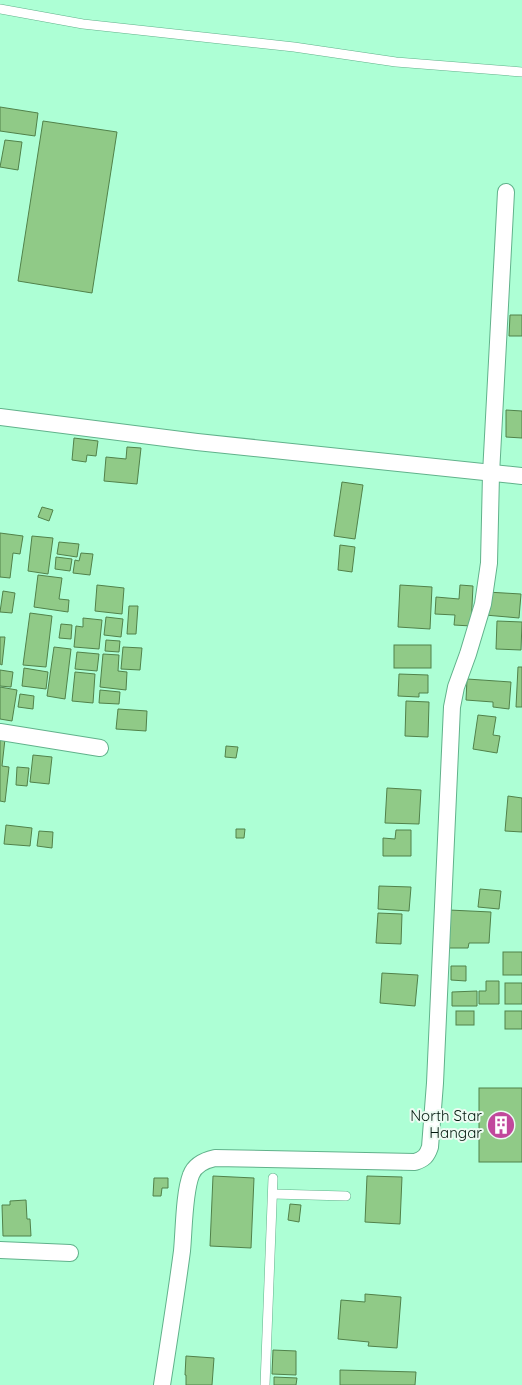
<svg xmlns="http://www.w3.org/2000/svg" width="522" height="1385" font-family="Quicksand,sans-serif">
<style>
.building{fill:#90ca87;stroke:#51824a}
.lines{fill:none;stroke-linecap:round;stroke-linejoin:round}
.lane-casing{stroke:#61b28b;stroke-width:10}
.street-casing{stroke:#61b28b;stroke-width:18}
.lane{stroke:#fff;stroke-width:9}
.street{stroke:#fff;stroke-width:16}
.labels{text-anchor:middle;stroke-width:4;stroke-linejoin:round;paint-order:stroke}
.poi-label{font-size:15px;fill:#00170c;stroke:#ecfbf2;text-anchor:end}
</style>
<rect width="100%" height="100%" fill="#adffd5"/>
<!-- building -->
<g class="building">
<path d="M0,107L38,113L35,136L0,131Z"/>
<path d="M43,121L117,132L92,293L18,281Z"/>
<path d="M5,140L22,142L18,170L0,167Z"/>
<path d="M510,315H522V336H509Z"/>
<path d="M506,410L522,411V438L506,437Z"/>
<path d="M74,438L98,441L96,456L87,455L86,462L72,460Z"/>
<path d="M127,447L141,448L137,484L104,481L106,457L126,459Z"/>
<path d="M342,482L363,485L355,539L334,536Z"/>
<path d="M42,507L53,510L49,521L38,517Z"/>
<path d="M0,533L23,536L20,554L13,553L10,578L0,577Z"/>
<path d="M32,536L53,538L48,574L28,571Z"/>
<path d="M59,542L79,544L77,557L57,554Z"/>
<path d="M340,545L355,547L352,572L338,570Z"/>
<path d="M81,553L93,554L90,575L73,573L75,560L79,561Z"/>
<path d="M56,557L72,559L70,571L55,569Z"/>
<path d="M38,575L62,578L59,599L69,600L68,612L34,607Z"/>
<path d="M97,585L124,588L122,614L95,611Z"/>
<path d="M400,585L432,587L430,629L398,627Z"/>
<path d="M460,585L473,586L471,626L454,625L455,615L435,614L436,597L459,599Z"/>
<path d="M3,591L15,593L12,613L0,612Z"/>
<path d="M487,592L521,594L519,618L485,615Z"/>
<path d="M129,606H138L136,634H127Z"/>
<path d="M30,613L52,616L46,667L23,665Z"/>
<path d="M106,617L123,619L121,637L104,635Z"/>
<path d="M83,618L102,620L99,649L74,647L76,626L83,627Z"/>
<path d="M497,621L522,622L521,650L496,649Z"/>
<path d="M61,624L72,625L71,639L59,638Z"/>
<path d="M0,637H5L2,665L0,664Z"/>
<path d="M106,640L120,641L119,652L105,651Z"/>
<rect x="394" y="645" width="37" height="23"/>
<path d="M54,647L71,649L65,699L47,696Z"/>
<path d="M123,647L142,648L140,670L121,669Z"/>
<path d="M77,652L99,654L97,671L75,669Z"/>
<path d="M103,654L119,655L118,671L127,672L126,690L100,687Z"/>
<path d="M518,667H522V707H516Z"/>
<path d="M24,668L48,672L46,689L22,686Z"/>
<path d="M0,670L13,672L11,687L0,686Z"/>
<path d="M75,672L95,674L93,703L72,701Z"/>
<path d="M399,674L428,675V693H419V697L398,696Z"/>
<path d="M467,679L511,682L509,709L493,707V702L466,700Z"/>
<path d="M0,687L17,690L12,721L0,719Z"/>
<path d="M100,690L120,692L119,704L99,703Z"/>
<path d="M20,694L34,696L33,709L18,707Z"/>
<path d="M406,701L429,702L428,737L405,736Z"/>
<path d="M118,709L147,711L146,731L116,729Z"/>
<path d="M478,715L496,717L493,735L500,736L497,753L473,749Z"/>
<path d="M0,739H5L2,766L9,767L5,802L0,801Z"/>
<path d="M226,746L238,747L236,758L225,757Z"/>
<path d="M33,755L52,757L49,784L30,782Z"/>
<path d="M17,767L29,768L27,786L16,785Z"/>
<path d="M387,788L421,790L419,824L385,823Z"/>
<path d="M508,796L522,798V832L505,831Z"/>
<path d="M6,825L32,828L30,846L4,844Z"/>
<path d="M236,829H245L244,838H236Z"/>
<path d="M396,830H411V856H383V838L395,839Z"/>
<path d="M39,831L53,832L52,848L37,846Z"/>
<path d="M379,886L411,887L409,911L378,909Z"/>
<path d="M480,889L501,891L499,909L478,907Z"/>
<path d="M449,910L491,912L489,943H469L468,948H448Z"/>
<path d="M378,913L402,914L401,944L376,943Z"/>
<rect x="503" y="952" width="19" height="23"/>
<path d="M451,966H466V981L451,980Z"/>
<path d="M382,973L418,975L415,1006L380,1003Z"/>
<path d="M486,981H499V1004H479V991H486Z"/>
<rect x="505" y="983" width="17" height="21"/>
<path d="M477,991V1006H452V992Z"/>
<rect x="456" y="1011" width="18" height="14"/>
<rect x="505" y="1011" width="17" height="18"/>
<rect x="479" y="1088" width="43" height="74"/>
<path d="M213,1176L254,1178L251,1248L210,1246Z"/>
<path d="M367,1176L402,1177L400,1224L365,1222Z"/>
<path d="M154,1178H168V1188H162L161,1196H153Z"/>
<path d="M26,1200L27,1219H30L31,1236H3L2,1205H10V1201Z"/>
<path d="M290,1204L301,1205L299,1222L288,1220Z"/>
<path d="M365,1294L401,1297L397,1348L368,1346L369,1342L338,1339L341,1300L365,1302Z"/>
<path d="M273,1350L296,1351V1375L272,1374Z"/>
<path d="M186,1356L214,1358L212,1385H186V1375H185Z"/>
<path d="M340,1370L416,1372L415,1385H340Z"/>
<path d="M274,1377L297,1378L296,1385H274Z"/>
</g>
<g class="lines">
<defs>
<g id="lane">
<path d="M0,9L83,24L294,47L396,62L522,72"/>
<path d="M273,1194L346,1196"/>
<path d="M265,1385L273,1178"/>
</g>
<g id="street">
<path d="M0,417L197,442L522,476"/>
<path d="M0,732L100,748"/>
<path d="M0,1250L70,1253"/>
<path d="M162,1385C169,1340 176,1296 182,1251C184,1230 184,1193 191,1175C195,1164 206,1160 215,1158L415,1162C424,1159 427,1156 430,1147L435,1083L452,707L456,687L468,654L483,604L489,563L491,474L506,192"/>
</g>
</defs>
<!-- lane casing -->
<use href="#lane" class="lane-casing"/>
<!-- street casing -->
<use href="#street" class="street-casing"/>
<!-- lane -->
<use href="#lane" class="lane"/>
<!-- street -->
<use href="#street" class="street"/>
</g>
<!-- icons -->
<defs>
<symbol id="building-disc" viewBox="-11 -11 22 22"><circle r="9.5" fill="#c1489c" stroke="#ecfbf2"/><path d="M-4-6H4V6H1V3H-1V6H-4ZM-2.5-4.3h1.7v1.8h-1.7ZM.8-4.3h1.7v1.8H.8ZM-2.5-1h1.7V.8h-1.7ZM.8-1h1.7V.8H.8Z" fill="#fff"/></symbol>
</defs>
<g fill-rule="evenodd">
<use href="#building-disc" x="485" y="1109" width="32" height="32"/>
</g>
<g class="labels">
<!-- poi labels -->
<g class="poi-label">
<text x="482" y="1121">North Star<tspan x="482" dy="17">Hangar</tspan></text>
</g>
</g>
</svg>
